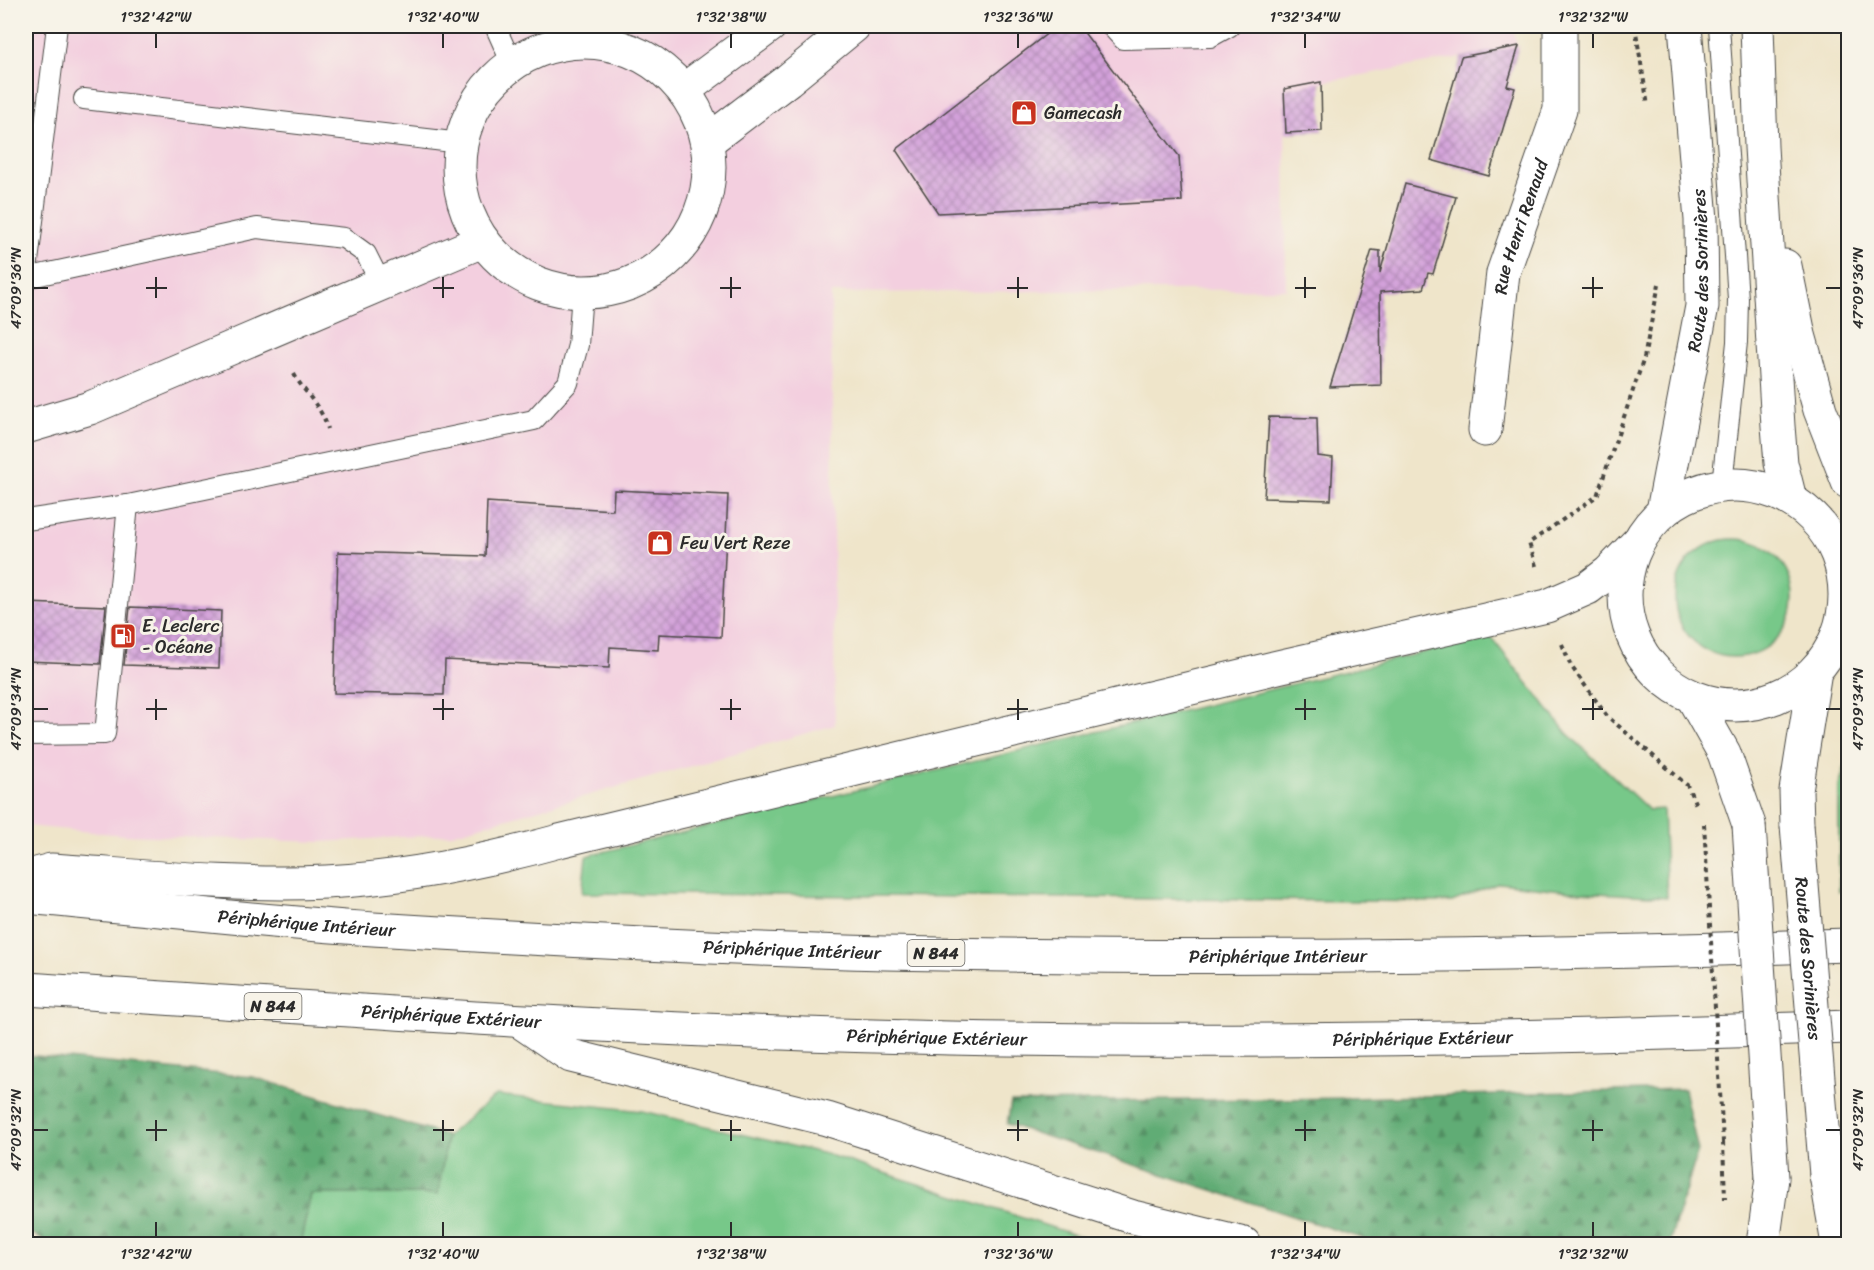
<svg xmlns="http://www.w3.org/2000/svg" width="1874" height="1270" font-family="Sriracha,sans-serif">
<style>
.built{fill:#f3cfdf}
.grass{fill:#77c889;stroke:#517a5a;stroke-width:1.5}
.forest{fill:url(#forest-firs);stroke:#466c50;stroke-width:1.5}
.building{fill:url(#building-cross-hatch)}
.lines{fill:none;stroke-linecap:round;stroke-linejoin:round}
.service-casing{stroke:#484743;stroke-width:22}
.minor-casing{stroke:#484743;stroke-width:35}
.secondary-casing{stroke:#484743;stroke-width:35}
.trunk-casing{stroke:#484743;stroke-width:35}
.path{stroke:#484743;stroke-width:4;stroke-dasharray:4.5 4.5;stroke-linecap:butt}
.service{stroke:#fff;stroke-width:20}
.minor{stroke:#fff;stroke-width:33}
.secondary{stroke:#fff;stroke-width:33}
.trunk{stroke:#fff;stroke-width:33}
.secondary-bridge-casing{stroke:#484743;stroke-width:35;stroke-linecap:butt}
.path-bridge{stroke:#484743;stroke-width:4;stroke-dasharray:4.5 4.5;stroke-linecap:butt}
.secondary-bridge{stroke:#fff;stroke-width:33}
.ticks{fill:none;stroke:#2b2b2b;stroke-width:2}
.labels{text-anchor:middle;stroke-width:6;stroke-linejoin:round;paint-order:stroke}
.shield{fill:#f7f3e8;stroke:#686764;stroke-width:1.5}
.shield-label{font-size:16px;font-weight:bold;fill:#2b2b2b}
.poi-label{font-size:18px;fill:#2b2b2b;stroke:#f7f3e8;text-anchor:start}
.street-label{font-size:18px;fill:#2b2b2b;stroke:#f7f3e8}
.neatline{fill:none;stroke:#2b2b2b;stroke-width:2}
.ticks-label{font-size:15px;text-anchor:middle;fill:#2b2b2b}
</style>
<defs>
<pattern id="forest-firs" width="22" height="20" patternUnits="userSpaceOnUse" patternTransform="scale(1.5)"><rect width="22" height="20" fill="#61ac75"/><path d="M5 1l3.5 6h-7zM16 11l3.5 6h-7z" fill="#508c60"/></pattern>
<pattern id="building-cross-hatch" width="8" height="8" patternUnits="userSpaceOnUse" patternTransform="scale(1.5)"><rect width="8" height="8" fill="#d3a1da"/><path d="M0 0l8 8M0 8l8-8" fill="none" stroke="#ab83b1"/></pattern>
</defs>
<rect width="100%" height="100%" fill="#f7f3e8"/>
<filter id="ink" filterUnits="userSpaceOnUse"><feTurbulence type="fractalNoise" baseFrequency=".0167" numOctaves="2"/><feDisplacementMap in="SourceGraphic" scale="12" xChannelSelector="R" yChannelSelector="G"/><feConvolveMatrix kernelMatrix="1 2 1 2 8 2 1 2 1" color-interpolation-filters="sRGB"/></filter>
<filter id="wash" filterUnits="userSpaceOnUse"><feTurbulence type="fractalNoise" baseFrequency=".008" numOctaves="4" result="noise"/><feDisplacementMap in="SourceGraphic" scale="24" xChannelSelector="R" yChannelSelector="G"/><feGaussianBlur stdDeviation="1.35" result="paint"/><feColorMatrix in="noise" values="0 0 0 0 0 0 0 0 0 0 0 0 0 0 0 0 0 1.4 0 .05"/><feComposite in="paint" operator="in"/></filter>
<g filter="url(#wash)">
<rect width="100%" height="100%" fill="#efe5ca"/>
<!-- built -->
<path class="built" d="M26,26H1513L1517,47L1285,89L1286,289L831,293L835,725L452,834L321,842L124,835L26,826Z"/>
<!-- grass -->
<g class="grass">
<circle cx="1734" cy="598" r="59"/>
<path d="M1490,636L1567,733L1649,810L1663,809L1667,897L1580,892L1499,883L1452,902L582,893L586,856Z"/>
<path d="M1848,758V890L1839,891V786Z"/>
<path d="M496,1095L642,1111L826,1154L1103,1244H300L311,1194H438L447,1136Z"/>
</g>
<!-- forest -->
<g class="forest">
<path d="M26,1055L253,1077L447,1136L438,1194H311L300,1244H48L26,1229Z"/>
<path d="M1684,1089L1698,1151L1669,1244H1379L1007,1124L1011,1102L1350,1098Z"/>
</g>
<g id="blocks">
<!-- building -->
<g class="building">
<path d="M1057,26H1079L1179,156L1182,201L938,213L896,150Z"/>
<path d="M1519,46L1507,86L1515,88L1489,176L1431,160L1461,57Z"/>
<path d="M1321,82L1322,131L1286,133L1284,89Z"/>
<path d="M1405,184L1456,197L1433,274L1428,273L1423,289L1380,292L1381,385L1330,387L1372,250L1380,251V273Z"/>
<path d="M1269,417L1317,418L1318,456L1333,458L1331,500L1264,498Z"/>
<path d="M614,490L728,495L721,637L659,634L658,650L610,647L609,668L445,660L444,695L334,693L338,552L485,556L487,502L613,510Z"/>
<path d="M26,603L106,606L100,664L26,661Z"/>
<path d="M130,607L221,611L219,668L124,665Z"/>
</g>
</g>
</g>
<g filter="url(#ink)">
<use href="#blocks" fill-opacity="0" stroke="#484743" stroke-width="1.5"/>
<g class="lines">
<defs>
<g id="service">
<path d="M495,26L512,64"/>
<path d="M1111,26L1123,39L1210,37L1230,26"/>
<path d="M1719,26L1738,299L1737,342L1722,485"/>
<path d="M603,43L606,26"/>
<path d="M84,99L461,143"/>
<path d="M26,278L257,228L344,238L366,254L381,284"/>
<path d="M26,278L57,26"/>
<path d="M26,520L128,505L534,420L568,383L578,345L582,293"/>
<path d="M26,735L105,734L128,505"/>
</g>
<g id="minor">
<circle cx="584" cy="167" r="125"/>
<path d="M684,90L770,26"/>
<path d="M708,141L788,80L854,26"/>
<path d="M26,427L90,408L482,241"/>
<path id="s1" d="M1485,430L1503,273L1560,110V26"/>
</g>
<g id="secondary">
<path d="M1757,26L1761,147L1778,426L1781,463L1790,499"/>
<path d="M1785,266L1799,335L1820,410L1848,482"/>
<circle cx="1735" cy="595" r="110"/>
<path id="s2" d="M1663,511L1702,306L1701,220L1685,26"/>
<path d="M1693,698L1724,753L1749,825"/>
<path d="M1797,825L1796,791L1815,671"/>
<path d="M1826,1175L1838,1244"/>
<path d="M1763,1244L1772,1178"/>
</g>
<g id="trunk">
<path d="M1844,613L1848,615"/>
<path d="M26,877L51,870C142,876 234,886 326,882C405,878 483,862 559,841L1282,666L1547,606L1588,588L1609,572L1637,543"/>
<path id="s3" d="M26,897C147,908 269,923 391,930C556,940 721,949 886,953C1207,960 1528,956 1848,945"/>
<path id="s4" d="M26,989C334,1009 641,1032 950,1038C1250,1044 1549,1038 1848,1027"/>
<path d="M521,1022L571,1056L827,1119L1133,1217L1244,1244"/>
</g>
</defs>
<!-- service casing -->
<use href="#service" class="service-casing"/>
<!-- minor casing -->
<use href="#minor" class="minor-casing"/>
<!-- secondary casing -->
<use href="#secondary" class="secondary-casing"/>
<!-- trunk casing -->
<use href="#trunk" class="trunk-casing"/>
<!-- path -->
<g class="path">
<path d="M1635,26L1648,106"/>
<path d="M294,374C305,394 322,407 328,429"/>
<path d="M1536,566L1529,543L1597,496L1644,358L1659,284"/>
<path d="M1562,644L1571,666L1607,716L1687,785L1697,807"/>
<path d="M1723,1142L1725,1199"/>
</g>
<!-- service -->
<use href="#service" class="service"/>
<!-- minor -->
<use href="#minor" class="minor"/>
<!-- secondary -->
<use href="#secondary" class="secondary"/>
<!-- trunk -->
<use href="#trunk" class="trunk"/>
<defs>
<g id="secondary-bridge">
<path d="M1749,825L1772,1178"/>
<path id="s5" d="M1797,825L1826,1175"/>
</g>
</defs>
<!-- secondary-bridge casing -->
<use href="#secondary-bridge" class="secondary-bridge-casing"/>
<!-- path-bridge -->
<path class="path-bridge" d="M1704,824L1723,1142"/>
<!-- secondary-bridge -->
<use href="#secondary-bridge" class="secondary-bridge"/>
</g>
</g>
<!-- ticks -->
<path class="ticks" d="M156,33V48M443,33V48M731,33V48M1018,33V48M1305,33V48M1593,33V48M156,277V298M443,277V298M731,277V298M1018,277V298M1305,277V298M1593,277V298M33,288H48M146,288H167M433,288H454M720,288H741M1007,288H1028M1295,288H1316M1582,288H1603M1826,288H1841M156,699V720M443,699V720M731,699V720M1018,699V720M1305,699V720M1593,699V720M33,709H48M146,709H167M433,709H454M720,709H741M1007,709H1028M1295,709H1316M1582,709H1603M1826,709H1841M156,1120V1141M443,1120V1141M731,1120V1141M1018,1120V1141M1305,1120V1141M1593,1120V1141M33,1130H48M146,1130H167M433,1130H454M720,1130H741M1007,1130H1028M1295,1130H1316M1582,1130H1603M1826,1130H1841M156,1222V1237M443,1222V1237M731,1222V1237M1018,1222V1237M1305,1222V1237M1593,1222V1237"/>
<!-- icons -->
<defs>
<symbol id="shop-square" viewBox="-11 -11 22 22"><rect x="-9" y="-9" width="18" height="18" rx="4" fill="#c8321e" stroke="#f7f3e8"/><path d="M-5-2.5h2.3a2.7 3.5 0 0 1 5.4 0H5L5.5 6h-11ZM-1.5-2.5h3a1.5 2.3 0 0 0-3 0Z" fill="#fff"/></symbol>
<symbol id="fuel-square" viewBox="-11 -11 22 22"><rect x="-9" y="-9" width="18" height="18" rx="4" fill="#c8321e" stroke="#f7f3e8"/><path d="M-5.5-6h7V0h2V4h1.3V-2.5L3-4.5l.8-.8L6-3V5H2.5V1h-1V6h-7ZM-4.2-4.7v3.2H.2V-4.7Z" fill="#fff"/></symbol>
</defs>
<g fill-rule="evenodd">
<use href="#shop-square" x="1009" y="98" width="30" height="30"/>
<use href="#shop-square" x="645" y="528" width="30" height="30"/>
<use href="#fuel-square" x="108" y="621" width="30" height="30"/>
</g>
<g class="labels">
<!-- shield labels -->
<g class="shield">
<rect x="907.5" y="940" width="57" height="26" rx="4.5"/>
<rect x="244.5" y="993" width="57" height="26" rx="4.5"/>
</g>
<g class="shield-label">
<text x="936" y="959">N 844</text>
<text x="273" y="1012">N 844</text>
</g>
<!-- poi labels -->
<g class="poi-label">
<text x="1044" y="119">Gamecash</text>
<text x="680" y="549">Feu Vert Reze</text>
<text x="142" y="632">E. Leclerc<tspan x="142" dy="21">- Océane</tspan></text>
</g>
<!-- street labels -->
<g class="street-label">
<text dy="6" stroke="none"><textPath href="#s1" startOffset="207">Rue Henri Renaud</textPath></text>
<text dy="6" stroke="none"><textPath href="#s2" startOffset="244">Route des Sorinières</textPath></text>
<text dy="6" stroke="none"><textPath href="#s3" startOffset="282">Périphérique Intérieur</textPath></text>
<text dy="6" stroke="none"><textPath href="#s3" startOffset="768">Périphérique Intérieur</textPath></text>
<text dy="6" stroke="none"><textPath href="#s3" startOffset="1254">Périphérique Intérieur</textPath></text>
<text dy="6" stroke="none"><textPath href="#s5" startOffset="134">Route des Sorinières</textPath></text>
<text dy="6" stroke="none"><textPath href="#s4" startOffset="426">Périphérique Extérieur</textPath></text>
<text dy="6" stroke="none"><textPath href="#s4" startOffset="912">Périphérique Extérieur</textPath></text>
<text dy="6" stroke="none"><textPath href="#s4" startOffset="1398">Périphérique Extérieur</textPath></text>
</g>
</g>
<!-- margin -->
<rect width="1874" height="1270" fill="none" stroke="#f7f3e8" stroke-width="66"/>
<rect x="33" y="33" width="1808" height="1204" class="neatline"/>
<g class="ticks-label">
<text x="156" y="22">1°32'42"W</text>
<text x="443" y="22">1°32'40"W</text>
<text x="731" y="22">1°32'38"W</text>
<text x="1018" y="22">1°32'36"W</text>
<text x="1305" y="22">1°32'34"W</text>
<text x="1593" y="22">1°32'32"W</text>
<text transform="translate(16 288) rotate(-90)" y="5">47°09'36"N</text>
<text transform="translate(1858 288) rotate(-90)" y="5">47°09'36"N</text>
<text transform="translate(16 709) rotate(-90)" y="5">47°09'34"N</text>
<text transform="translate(1858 709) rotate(-90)" y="5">47°09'34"N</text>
<text transform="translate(16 1130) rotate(-90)" y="5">47°09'32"N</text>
<text transform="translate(1858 1130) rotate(-90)" y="5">47°09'32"N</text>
<text x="156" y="1259">1°32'42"W</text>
<text x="443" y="1259">1°32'40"W</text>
<text x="731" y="1259">1°32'38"W</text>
<text x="1018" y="1259">1°32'36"W</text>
<text x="1305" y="1259">1°32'34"W</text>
<text x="1593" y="1259">1°32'32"W</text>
</g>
</svg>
